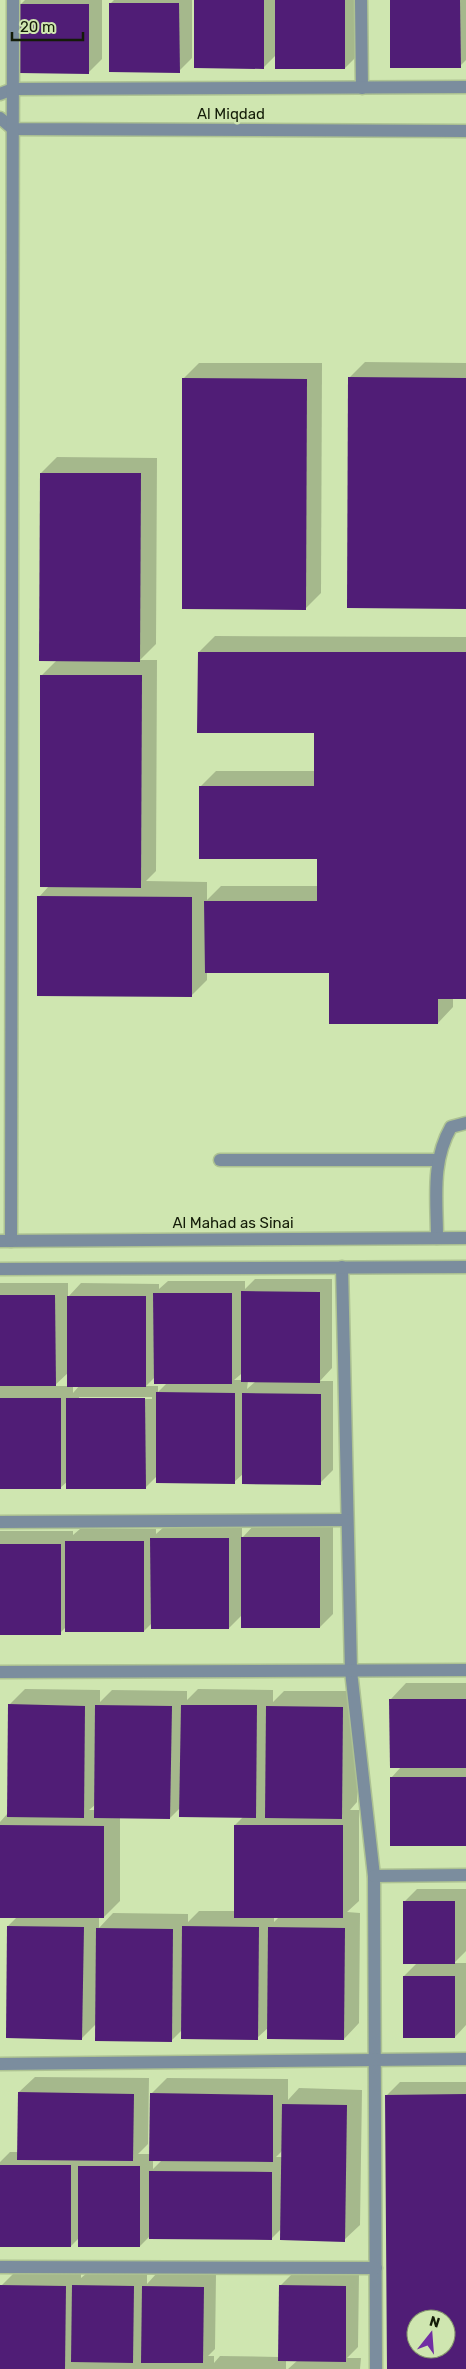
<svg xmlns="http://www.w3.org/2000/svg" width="466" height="2369" font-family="Rubik,sans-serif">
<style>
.shadow{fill:#0003;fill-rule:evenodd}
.building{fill:#501d76;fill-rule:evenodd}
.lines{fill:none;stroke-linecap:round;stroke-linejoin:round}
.lane-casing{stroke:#adc292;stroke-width:15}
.street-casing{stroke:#adc292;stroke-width:15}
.lane{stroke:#7b8d9e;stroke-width:12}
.street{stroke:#7b8d9e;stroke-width:12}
.labels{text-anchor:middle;stroke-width:5;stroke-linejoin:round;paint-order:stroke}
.street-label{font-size:15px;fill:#141c08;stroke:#cfe6b0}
</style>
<rect width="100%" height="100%" fill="#cfe6b0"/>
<!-- shadow -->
<g class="shadow">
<path d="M25,0H102V59L89,72L20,5Z"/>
<path d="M114,0H192V58L179,71L110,4Z"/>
<path d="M195,0H358V55L345,68L276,55L264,67Z"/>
<path d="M391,0H466V60L460,66Z"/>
<path d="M365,362L466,363V608L349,378Z"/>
<path d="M199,363H322L321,593L305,609L184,378Z"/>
<path d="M57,457L157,458L156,644L140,660H157L156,871L146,881L207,882V900L221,886H318V858L200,787L216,771H315V732L199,652L215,636L466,637V998H453V1007L438,1023L330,972L207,971V980L191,996L39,897L49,886L42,675L57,660L41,473Z"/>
<path d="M255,1279H332V1368L320,1381H333V1470L320,1483L243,1474L234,1482L157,1476L145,1488L68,1481L60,1488H0V1283H68V1297L81,1283L159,1284V1289L168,1281H245V1289ZM69,1372V1386H54ZM242,1373V1380H234L240,1375ZM155,1377L167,1383L158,1392V1386H146ZM248,1381H256L247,1389ZM73,1385H80L73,1393ZM79,1397H152V1399H79Z"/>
<path d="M255,1524L333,1525V1614L320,1627L243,1614L229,1628L152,1623L144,1631L66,1627L60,1633H0V1531H73V1535L80,1529H156V1534L165,1526H242V1538Z"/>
<path d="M406,1683H466V1845L391,1778L401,1767L391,1699Z"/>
<path d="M25,1689L100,1690V1702L112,1690L187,1691V1700L198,1689L273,1690V1702L284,1691H358L357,1802L350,1810H359V1901L347,1912L360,1913L359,2023L344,2039L269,2027L257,2038L183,2029L171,2041L96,2024L82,2038L8,1926L17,1917H0V1822L8,1813L9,1705ZM95,1805V1810H89ZM181,1807L243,1817L235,1825V1911H199L188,1922V1914L113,1913L99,1928V1917H104L120,1901V1817L170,1818ZM274,1916H280L274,1922Z"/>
<path d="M417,1889H466V1951L454,1963H466V2025L455,2037L404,1976L418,1962L404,1902Z"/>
<path d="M35,2077L149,2078L148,2144L138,2154H151V2094L167,2078L288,2079V2100L299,2088L362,2090L360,2225L344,2240L281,2229L271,2239L150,2236L140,2246L79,2238L71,2246H0V2162L10,2152H18L19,2092ZM283,2150V2157H276ZM153,2160H162L153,2169Z"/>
<path d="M400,2082H466V2369H389L387,2095ZM416,2319H446V2349H416Z"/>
<path d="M17,2270L81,2271V2278L87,2273L147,2274V2284L156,2274L216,2275L215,2349L208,2356H214V2363L220,2356L279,2357L280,2286L293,2273L359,2274L358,2347L347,2358H361L360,2369H288L298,2360L286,2359V2369H1V2286Z"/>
</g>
<!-- building -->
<g class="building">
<path d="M194,0H264V69L194,68Z"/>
<rect x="275" y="0" width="70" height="69"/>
<path d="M390,0H460L461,68H390Z"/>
<path d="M109,3H179L180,73L109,72Z"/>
<path d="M19,4H89V74L19,73Z"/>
<path d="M348,377L466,378V609L347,608Z"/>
<path d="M182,378L307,379L306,610L182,609Z"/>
<path d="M40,473H141L140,662L39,661Z"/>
<path d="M198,652H466V999H438V1024H329V973H205L204,901H317V859H199V786H314V733H197Z"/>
<path d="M40,675H142L141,888L40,887Z"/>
<path d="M37,896L192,897V997L37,996Z"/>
<path d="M241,1291L320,1292V1383L241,1382Z"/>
<path d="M153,1293H232V1384H154Z"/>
<path d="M0,1295H55L56,1386H0Z"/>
<rect x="67" y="1296" width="79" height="91"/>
<path d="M156,1392L235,1393V1484L156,1483Z"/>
<path d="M242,1393L321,1394V1485L242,1484Z"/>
<rect x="0" y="1398" width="61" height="91"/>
<path d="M66,1398H145L146,1489H66Z"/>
<rect x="241" y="1537" width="79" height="91"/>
<path d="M150,1538H229V1629H151Z"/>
<rect x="65" y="1541" width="79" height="91"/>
<rect x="0" y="1544" width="61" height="91"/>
<path d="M389,1699H466V1768H390Z"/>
<path d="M8,1704L85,1706L84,1818L7,1817Z"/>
<path d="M95,1705L172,1706L170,1819L94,1818Z"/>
<path d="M181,1705H257L256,1818L179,1817Z"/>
<path d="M266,1706L343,1707L342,1819L265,1818Z"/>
<rect x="390" y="1777" width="76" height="69"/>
<path d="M0,1825L104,1826V1918H0Z"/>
<rect x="234" y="1825" width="109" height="93"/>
<rect x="403" y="1901" width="52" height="63"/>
<path d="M7,1926L84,1927L82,2040L6,2038Z"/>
<path d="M182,1926L259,1927L258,2040L181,2039Z"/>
<path d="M268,1927L345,1928L344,2040L267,2039Z"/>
<path d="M96,1928L173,1929L172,2042L95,2041Z"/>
<rect x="403" y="1976" width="52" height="62"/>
<path d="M18,2092L134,2094L133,2161L17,2160Z"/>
<path d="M150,2093L273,2095V2162L149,2161Z"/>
<path d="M466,2094V2369H387L385,2095ZM416,2319H446V2349H416Z"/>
<path d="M282,2104L347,2105L345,2242L280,2240Z"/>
<rect x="0" y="2165" width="71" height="82"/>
<rect x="78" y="2166" width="62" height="81"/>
<path d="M149,2171L272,2172V2240L149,2239Z"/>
<path d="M0,2285L66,2286L65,2369H0Z"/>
<path d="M72,2285L134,2286L133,2363L71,2362Z"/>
<path d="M279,2285L346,2286V2362L278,2361Z"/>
<path d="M142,2286L204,2287L203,2363H141Z"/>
</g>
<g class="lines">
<defs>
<g id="lane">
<path d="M220,1160H438"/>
<path d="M437,1238C437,1199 431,1162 451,1127L466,1123"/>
</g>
<g id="street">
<path d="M361,0L362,88"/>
<path d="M0,94L13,89L466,87"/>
<path d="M0,118L13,129L466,131"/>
<path d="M0,1241L466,1238"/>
<path d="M11,1241L13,0"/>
<path d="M342,1267L351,1671L374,1876L376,2369"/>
<path d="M0,1269L466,1267"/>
<path d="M0,1522L347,1520"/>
<path d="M0,1672L466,1670"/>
<path d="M374,1876L466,1875"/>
<path d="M0,2064L466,2059"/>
<path d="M0,2267L376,2268"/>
</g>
</defs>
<!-- lane casing -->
<use href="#lane" class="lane-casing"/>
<!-- street casing -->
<use href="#street" class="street-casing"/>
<!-- lane -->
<use href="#lane" class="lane"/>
<!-- street -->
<use href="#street" class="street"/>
</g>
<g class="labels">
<!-- street labels -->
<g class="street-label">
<text x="231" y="119">Al Miqdad</text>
<text x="233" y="1228">Al Mahad as Sinai</text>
</g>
</g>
<!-- north arrow -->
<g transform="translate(431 2334) rotate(17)"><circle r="24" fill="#cfe6b0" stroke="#84956d"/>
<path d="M0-4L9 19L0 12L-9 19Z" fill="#712ea3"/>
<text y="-8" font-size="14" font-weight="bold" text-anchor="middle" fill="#141c08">N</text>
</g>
<!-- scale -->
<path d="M12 32v8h71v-8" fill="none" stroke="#141c08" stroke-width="2.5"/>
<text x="20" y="32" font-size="15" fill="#141c08" stroke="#cfe6b0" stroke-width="4" paint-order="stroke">20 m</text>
</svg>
